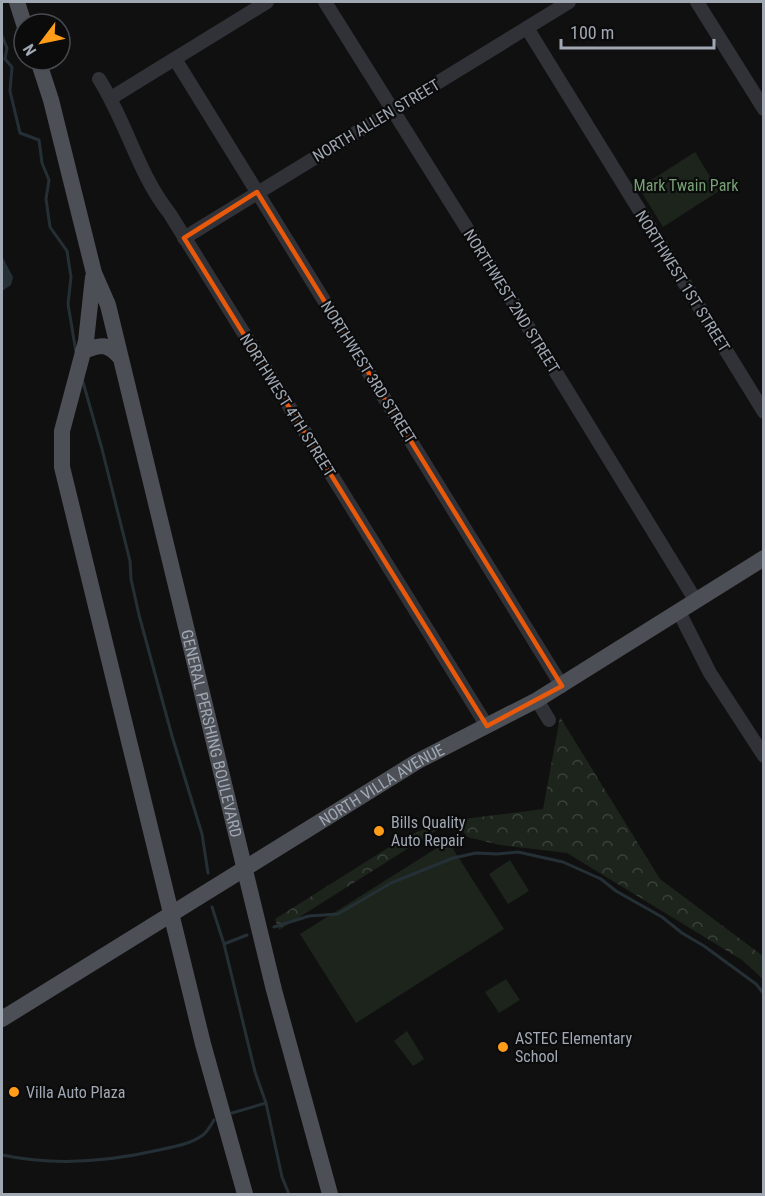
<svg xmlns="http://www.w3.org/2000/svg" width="765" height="1196" font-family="'Roboto Condensed',sans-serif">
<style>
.forest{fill:url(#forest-crowns)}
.park{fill:#1c241c}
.water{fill:#253036}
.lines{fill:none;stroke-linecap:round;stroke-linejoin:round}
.stream{stroke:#253036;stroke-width:3}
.minor{stroke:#313237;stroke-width:14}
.major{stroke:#4c4f56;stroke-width:16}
.marked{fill:none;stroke:#e8590c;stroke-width:4.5;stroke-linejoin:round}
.poi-dot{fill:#ff9d1a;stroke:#0b0b0c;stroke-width:2}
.labels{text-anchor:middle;stroke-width:4.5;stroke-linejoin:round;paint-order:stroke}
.street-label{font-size:16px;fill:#a0a8b4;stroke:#0b0b0c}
.park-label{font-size:16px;fill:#76a175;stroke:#0b0b0c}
.poi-label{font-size:16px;fill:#a0a8b4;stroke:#0b0b0c;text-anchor:start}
</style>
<defs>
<pattern id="forest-crowns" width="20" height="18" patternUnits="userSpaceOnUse" patternTransform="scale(1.5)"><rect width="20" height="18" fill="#1c241c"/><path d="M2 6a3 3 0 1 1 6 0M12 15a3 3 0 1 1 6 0" fill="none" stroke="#3a413b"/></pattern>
</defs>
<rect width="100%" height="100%" fill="#101011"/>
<!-- forest -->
<path class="forest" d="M560,717L660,879L763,956V979L742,960L567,853L500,845L467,837L459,826L442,827L279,930L275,919L402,839L439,822L543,809Z"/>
<!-- park -->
<g class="park">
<path d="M695,152L719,191L663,227L639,188Z"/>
<path d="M448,841L504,929L356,1023L300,934Z"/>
<path d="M510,860L529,891L508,904L489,874Z"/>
<path d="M506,979L520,1000L499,1013L485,992Z"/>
<path d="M407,1031L424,1059L413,1066L394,1041Z"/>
</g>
<!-- water -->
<path class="water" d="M2,256L13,277L11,285L2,291Z"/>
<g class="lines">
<!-- stream -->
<g class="stream">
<path d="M2,36L7,48L5,59L12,67L10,91L20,133L39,140L42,163L49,180L46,199L50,227L67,251L71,277L68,304L76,352"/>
<path d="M83,382L102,449L130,561L131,579L139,615L172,736L202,834L208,873"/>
<path d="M212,907L224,944L255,1072L266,1103L282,1177L289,1194"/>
<path d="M274,927L309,916L338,914L391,883L453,858L476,853L497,854L518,852L563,862L601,879L616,891L662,917L682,933L704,946L756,984L764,994"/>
<path d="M224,944L247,935"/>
<path d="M232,1113L266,1103"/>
<path d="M2,1155C54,1166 107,1162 159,1150C173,1147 191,1144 203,1135C207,1132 211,1125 214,1120"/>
</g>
<!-- minor -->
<g class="minor">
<path d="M325,2L508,294L696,601"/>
<path d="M697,2L764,109"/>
<path d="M527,28L764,412"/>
<path d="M175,59L562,686"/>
<path d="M99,79C127,123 138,174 170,214L487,726"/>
<path d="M111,98L267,2"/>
<path d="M184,238L569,2"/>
<path d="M679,612L710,673L764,756"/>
<path d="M537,700L549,720"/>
</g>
<!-- major -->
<g class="major">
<path d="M17,2L24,24"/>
<path id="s1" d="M38,60L51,100L94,273L108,305L274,990L330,1194"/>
<path d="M93,277L86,341L62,431V467L203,1044L245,1194"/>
<path d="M83,351C101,345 106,342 120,357"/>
<path id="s2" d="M2,1019L418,761L537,700L764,558"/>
</g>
</g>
<!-- marked area -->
<path class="marked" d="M257,192L562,686L487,726L184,238Z"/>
<!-- markers -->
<g class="poi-dot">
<circle cx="379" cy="831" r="6"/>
<circle cx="503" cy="1047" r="6"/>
<circle cx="14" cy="1092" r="6"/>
</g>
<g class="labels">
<!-- street labels -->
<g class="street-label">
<text transform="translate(376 120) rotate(-31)" y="6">NORTH ALLEN STREET</text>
<text transform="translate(683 281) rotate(58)" y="6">NORTHWEST 1ST STREET</text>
<text transform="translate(512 301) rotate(58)" y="6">NORTHWEST 2ND STREET</text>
<text transform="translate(369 372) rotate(58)" y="6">NORTHWEST 3RD STREET</text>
<text transform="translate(288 405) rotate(58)" y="6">NORTHWEST 4TH STREET</text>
<text dy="6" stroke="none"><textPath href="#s1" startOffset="696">GENERAL PERSHING BOULEVARD</textPath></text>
<text dy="6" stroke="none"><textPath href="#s2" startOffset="446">NORTH VILLA AVENUE</textPath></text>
</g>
<!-- park labels -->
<g class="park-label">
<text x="686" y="191">Mark Twain Park</text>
</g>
<!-- poi labels -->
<g class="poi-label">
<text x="391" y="828">Bills Quality<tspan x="391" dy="18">Auto Repair</tspan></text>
<text x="515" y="1044">ASTEC Elementary<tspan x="515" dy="18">School</tspan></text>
<text x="26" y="1098">Villa Auto Plaza</text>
</g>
</g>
<!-- border -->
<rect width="765" height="1196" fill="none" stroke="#a0a8b4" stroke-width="6"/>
<!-- north arrow -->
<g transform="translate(42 42) rotate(238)"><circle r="28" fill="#0b0b0c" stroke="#474a4f" stroke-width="1.5"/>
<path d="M0-4.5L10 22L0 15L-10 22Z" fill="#ff9d1a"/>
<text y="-9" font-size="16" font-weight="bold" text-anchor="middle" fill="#a0a8b4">N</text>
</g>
<!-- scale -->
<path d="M561 39v9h153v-9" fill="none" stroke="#a0a8b4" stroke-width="3"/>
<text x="570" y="39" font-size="18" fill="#a0a8b4" stroke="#0b0b0c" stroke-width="4.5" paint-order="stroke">100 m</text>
</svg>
